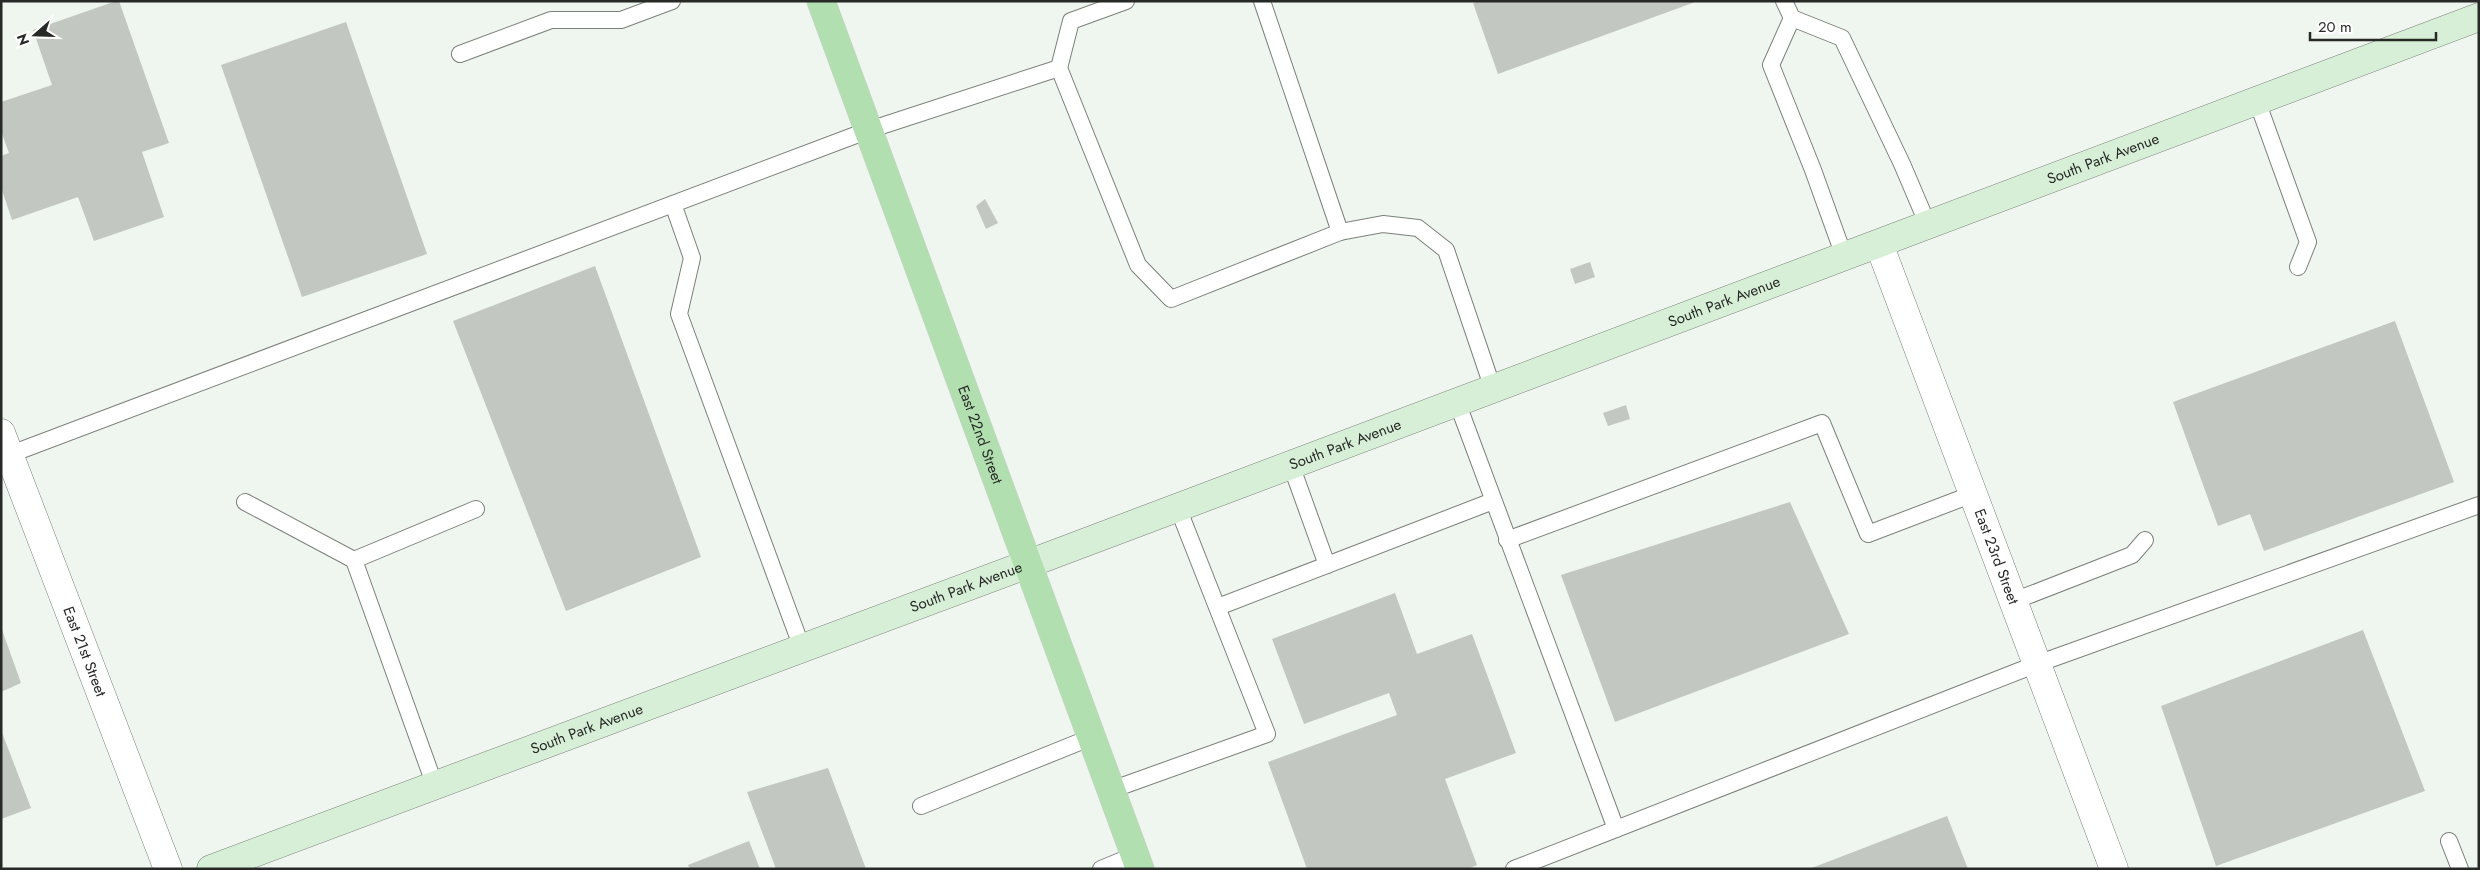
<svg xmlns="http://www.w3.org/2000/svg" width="2480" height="870" font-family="Jost,sans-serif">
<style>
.building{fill:#c2c7c2}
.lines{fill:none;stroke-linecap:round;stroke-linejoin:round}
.service-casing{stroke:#7c807b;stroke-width:18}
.minor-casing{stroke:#7c807b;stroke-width:29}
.secondary-casing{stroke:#7c807b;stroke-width:29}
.primary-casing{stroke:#cfd0cf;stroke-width:29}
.service{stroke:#fff;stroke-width:16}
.minor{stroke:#fff;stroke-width:28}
.secondary{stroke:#d8efd7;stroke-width:28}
.primary{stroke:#b2dfb0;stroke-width:28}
.labels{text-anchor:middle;stroke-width:5;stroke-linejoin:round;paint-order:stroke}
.street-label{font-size:15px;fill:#272927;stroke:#fff}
</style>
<rect width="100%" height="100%" fill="#eff5ef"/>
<!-- building -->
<g class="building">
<path d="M116,1H119L169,143L142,152L164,217L94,241L78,197L12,220L1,187V156L9,153L1,131V102L52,85L33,30Z"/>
<path d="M1478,1H1698L1498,74L1473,3Z"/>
<path d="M346,22L427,254L302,297L221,65Z"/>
<path d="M985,199L998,223L986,229L976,206Z"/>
<path d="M1590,262L1595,277L1575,284L1570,269Z"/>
<path d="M595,266L701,557L566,611L453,321Z"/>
<path d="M2395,321L2454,482L2264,551L2250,514L2218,526L2173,402Z"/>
<path d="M1626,405L1630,419L1608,426L1603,413Z"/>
<path d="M1790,502L1849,634L1615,722L1561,575Z"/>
<path d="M1395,593L1417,654L1472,634L1516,753L1445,779L1477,865L1468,869H1307L1268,762L1397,715L1389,693L1304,724L1272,639Z"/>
<path d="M1,627L21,683L1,692Z"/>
<path d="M2363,630L2425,791L2216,866L2161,706Z"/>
<path d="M1,730L31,808L1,819Z"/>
<path d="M828,768L866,869H776L747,792Z"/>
<path d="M1947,816L1968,869H1809Z"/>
<path d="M749,841L760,869H690L688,865Z"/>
</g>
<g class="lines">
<defs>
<g id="service">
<path d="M1262,1L1340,232"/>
<path d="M1784,1L1792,18L1842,38L1902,164L1928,225"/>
<path d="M1792,18L1771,65L1813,170L1844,256"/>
<path d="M460,54L551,20H621L672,1"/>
<path d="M1059,68L1071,21L1126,1"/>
<path d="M2257,101L2308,242L2298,267"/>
<path d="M673,204L692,258L679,314L802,648"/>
<path d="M1457,402L1616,829"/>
<path d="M3,457L869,130L1059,68L1138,265L1171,299L1340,232L1383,224L1418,228L1446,250L1493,389"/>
<path d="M1291,465L1327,565"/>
<path d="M245,502L354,560"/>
<path d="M1507,540L1822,423L1868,534L1973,494"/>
<path d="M2014,601L2132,555L2145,540"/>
<path d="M1218,607L1493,501"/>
<path d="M435,786L354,560L476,509"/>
<path d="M1111,790L1267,734L1178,508"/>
<path d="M921,806L1092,737"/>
<path d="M2449,841L2460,869"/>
<path d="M1101,869L1135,855"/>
<path d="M1514,869L2037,664L2479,505"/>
</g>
<g id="minor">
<path id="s1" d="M1879,244L2114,869"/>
<path id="s2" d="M1,433L168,869"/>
</g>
<g id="secondary">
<path id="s3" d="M211,869L1028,564L2479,17"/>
</g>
<g id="primary">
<path id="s4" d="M821,1L1140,869"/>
</g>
</defs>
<!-- service casing -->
<use href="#service" class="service-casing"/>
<!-- minor casing -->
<use href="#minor" class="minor-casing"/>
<!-- secondary casing -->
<use href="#secondary" class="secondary-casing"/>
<!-- primary casing -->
<use href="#primary" class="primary-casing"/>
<!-- service -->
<use href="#service" class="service"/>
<!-- minor -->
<use href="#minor" class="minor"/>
<!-- secondary -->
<use href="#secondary" class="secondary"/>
<!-- primary -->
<use href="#primary" class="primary"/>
</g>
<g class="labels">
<!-- street labels -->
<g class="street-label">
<text dy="5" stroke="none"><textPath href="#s3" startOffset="2021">South Park Avenue</textPath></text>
<text dy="5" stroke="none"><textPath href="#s3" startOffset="1616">South Park Avenue</textPath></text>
<text dy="5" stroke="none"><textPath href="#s4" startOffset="462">East 22nd Street</textPath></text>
<text dy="5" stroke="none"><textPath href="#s3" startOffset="1211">South Park Avenue</textPath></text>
<text dy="5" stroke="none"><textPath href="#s1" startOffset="334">East 23rd Street</textPath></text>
<text dy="5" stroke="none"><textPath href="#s3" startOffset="806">South Park Avenue</textPath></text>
<text dy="5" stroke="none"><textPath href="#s2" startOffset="234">East 21st Street</textPath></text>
<text dy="5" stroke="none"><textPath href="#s3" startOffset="401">South Park Avenue</textPath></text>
</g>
</g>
<!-- border -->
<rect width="2480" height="870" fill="none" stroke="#272927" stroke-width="5"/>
<!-- north arrow -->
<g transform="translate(35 35) rotate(250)" stroke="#ffffff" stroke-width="4" paint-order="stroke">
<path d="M0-4L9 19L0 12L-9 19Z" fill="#272927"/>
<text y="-8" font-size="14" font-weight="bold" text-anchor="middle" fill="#272927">N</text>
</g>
<!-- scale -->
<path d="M2310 32v8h126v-8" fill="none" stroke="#272927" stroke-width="2.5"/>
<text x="2318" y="32" font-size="15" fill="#272927" stroke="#ffffff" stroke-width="4" paint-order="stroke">20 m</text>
</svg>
